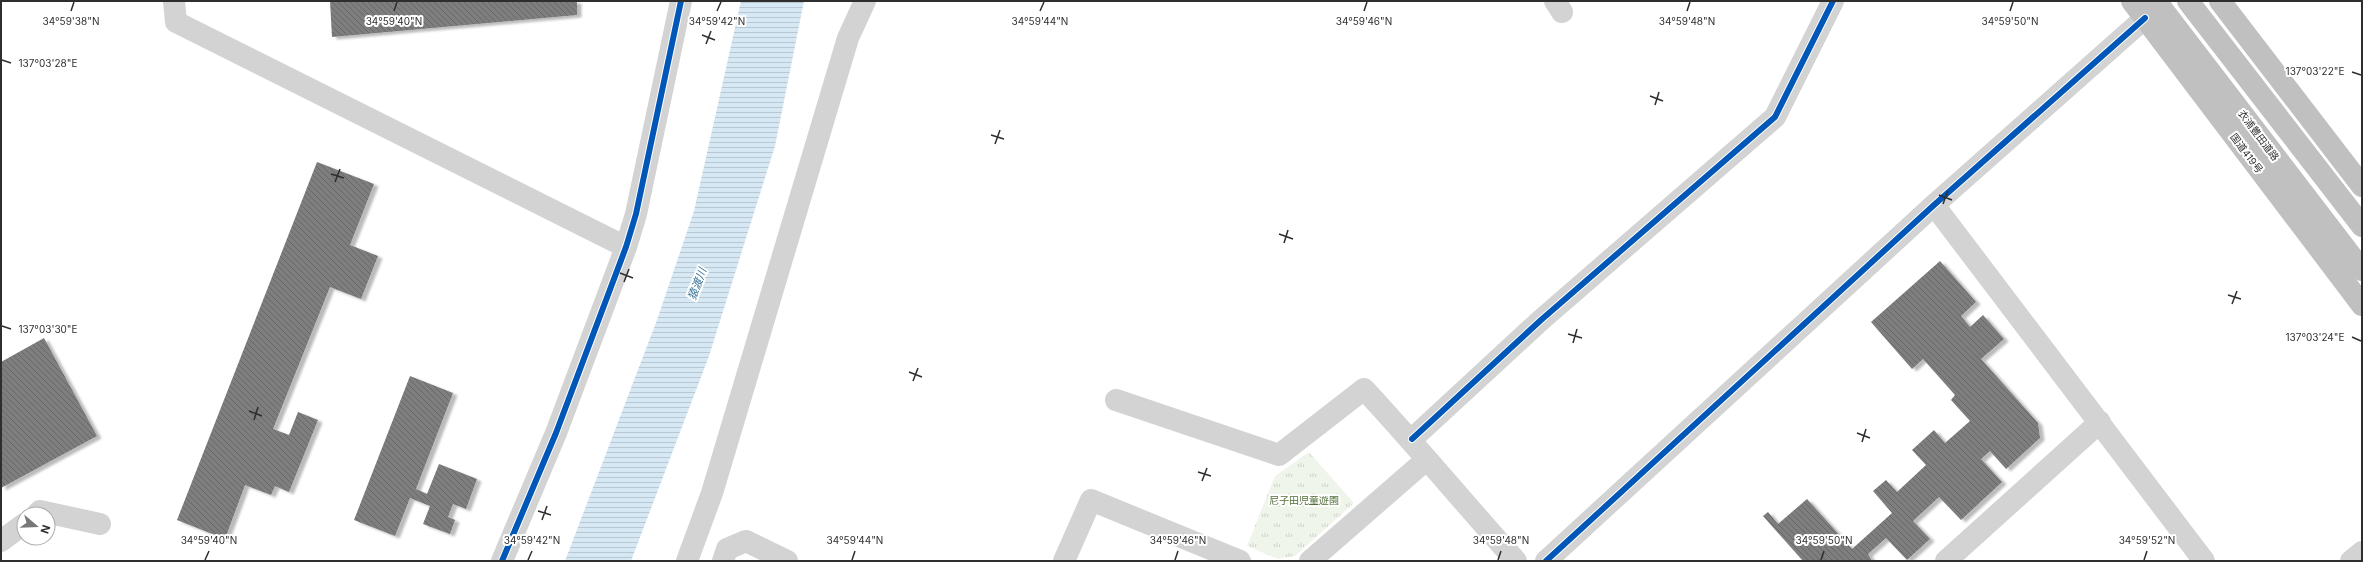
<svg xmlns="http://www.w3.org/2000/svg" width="2363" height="562" font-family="Inter,'Noto Sans JP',sans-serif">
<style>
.park{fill:url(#park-tufts)}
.water{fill:url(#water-rules)}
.building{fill:url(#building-back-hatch);filter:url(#shadow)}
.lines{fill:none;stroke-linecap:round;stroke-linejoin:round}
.minor{stroke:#d3d3d3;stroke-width:22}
.highway{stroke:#c0c0c0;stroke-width:22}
.highway-bridge{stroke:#c0c0c0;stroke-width:22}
.cycleway-casing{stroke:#fff;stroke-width:8}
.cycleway{stroke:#0057b8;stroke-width:6}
.ticks{fill:none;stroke:#2e2e2e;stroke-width:1.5}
.labels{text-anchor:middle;stroke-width:4;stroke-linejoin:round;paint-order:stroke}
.street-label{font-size:10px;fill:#2e2e2e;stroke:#fff}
.park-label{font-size:10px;fill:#516d37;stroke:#fff}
.water-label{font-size:11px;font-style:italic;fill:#357196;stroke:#fff}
.ticks-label{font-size:10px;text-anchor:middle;fill:#2e2e2e;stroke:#fff;stroke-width:4;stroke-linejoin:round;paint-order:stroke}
</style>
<defs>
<pattern id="park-tufts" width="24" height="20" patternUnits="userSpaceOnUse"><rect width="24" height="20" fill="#f0f5eb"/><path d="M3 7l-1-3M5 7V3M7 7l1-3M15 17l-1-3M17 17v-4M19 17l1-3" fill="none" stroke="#ced2ca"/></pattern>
<pattern id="water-rules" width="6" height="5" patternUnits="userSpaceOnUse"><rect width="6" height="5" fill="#d6e8f3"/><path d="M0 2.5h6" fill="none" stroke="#b8c7d1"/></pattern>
<pattern id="building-back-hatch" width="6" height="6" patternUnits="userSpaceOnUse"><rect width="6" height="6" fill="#7e7e7e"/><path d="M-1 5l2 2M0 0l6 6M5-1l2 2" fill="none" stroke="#686868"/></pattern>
<filter id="shadow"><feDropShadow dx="4.5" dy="2.5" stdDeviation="1" flood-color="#0004"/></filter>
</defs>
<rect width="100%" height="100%" fill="#fff"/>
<!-- park -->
<path class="park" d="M1309,452L1354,503L1295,556L1278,559L1247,546L1275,476Z"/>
<!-- water -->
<path class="water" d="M741,1H804L775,146L709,356L631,561H565L657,320L694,211Z"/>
<!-- building -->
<g class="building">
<path d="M330,1H577V15L332,37Z"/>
<path d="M317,162L374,184L350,245L378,256L361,299L330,287L273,429L289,435L298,412L318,420L289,492L275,486L271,495L245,485L225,539L177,520Z"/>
<path d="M1940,261L1976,302L1961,316L1970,327L1983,315L2004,339L1981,359L2038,423L2040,438L2006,469L1990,451L1981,459L2002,482L1961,520L1939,497L1913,521L1930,539L1907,560L1886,538L1868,554L1872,561H1803L1763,516L1768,512L1778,524L1807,499L1852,549L1892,513L1873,491L1886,480L1897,492L1926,465L1912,450L1934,430L1945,443L1970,421L1951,400L1955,395L1923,359L1912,369L1871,322Z"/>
<path d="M44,338L97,436L1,488V362Z"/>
<path d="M410,376L453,393L416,489L427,494L439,464L477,479L466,509L453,504L448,517L455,520L450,534L423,524L430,506L410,498L395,536L354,520Z"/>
</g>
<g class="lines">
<!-- minor -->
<g class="minor">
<path d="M174,1L176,22L626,247"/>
<path d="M1555,1L1562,12"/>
<path d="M1934,205L2204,561"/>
<path d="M1116,400L1279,455L1364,389C1416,445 1465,504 1516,561"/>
<path d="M1412,439L1541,320L1775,117L1833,1"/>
<path d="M37,514L40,511L100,524"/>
<path d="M1,541L24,524"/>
<path d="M502,561L556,433L626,247L636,214L681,1"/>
<path d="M687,561L712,493L848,38L865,1"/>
<path d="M723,561L727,549L746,541L787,561"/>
<path d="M1064,561L1091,500L1240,561"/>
<path d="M1310,561L1426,460"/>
<path d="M1546,561L1934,205L2145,18"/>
<path d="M1946,561L2100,422"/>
<path d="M2351,561L2362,552"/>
</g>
<!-- highway -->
<g class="highway">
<path d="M2132,1L2362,305"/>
<path d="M2188,1L2362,226"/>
<path d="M2220,1L2362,186"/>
</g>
<!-- highway-bridge -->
<path class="highway-bridge" d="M2156,1L2362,270"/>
<defs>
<g id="cycleway">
<path d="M1412,439L1541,320L1775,117L1833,1"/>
<path d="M502,561L556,433L626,247L636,214L681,1"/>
<path d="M1546,561L1934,205L2145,18"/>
</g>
</defs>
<!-- cycleway casing -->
<use href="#cycleway" class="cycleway-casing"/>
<!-- cycleway -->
<use href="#cycleway" class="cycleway"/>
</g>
<!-- ticks -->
<path class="ticks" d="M71,11L74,2M394,11L397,2M717,11L721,2M1040,11L1044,2M1364,11L1367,2M1687,11L1690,2M2010,11L2013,2M702,35L715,40M706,44L711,31M2,60L11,63M2352,72L2361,75M1650,96L1663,101M1655,105L1659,92M991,135L1004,139M995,144L1000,130M331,174L344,178M335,182L340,169M1939,195L1952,200M1943,204L1948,191M1279,234L1293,239M1284,243L1288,230M620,273L633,278M624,282L629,269M2228,295L2241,299M2232,304L2237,291M2,326L11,329M1568,334L1582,338M2352,337L2361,341M1573,343L1577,329M909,372L922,377M913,381L918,368M249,411L262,416M254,420L258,407M1857,433L1870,438M1862,442L1866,429M1198,472L1211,476M1202,481L1207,468M538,511L551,515M542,520L547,506M205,560L209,551M528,560L532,551M852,560L855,551M1175,560L1178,551M1498,560L1501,551M1821,560L1824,551M2144,560L2147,551"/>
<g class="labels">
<!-- street labels -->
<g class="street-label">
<text transform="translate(2259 135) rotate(53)" y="4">衣浦豊田道路</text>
<text transform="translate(2247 153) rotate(53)" y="4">国道419号</text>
</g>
<!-- park labels -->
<g class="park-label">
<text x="1304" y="504">尼子田児童遊園</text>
</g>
<!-- water labels -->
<g class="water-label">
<text transform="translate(697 284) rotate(-70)" y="4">猿渡川</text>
</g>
</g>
<g class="ticks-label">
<text x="71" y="25">34°59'38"N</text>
<text x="1040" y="25">34°59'44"N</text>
<text x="394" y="25">34°59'40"N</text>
<text x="717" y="25">34°59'42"N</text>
<text x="1364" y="25">34°59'46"N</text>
<text x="1687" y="25">34°59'48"N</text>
<text x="2010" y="25">34°59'50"N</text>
<text x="48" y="67">137°03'28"E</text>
<text x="2315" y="75">137°03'22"E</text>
<text x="48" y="333">137°03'30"E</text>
<text x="2315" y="341">137°03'24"E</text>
<text x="209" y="544">34°59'40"N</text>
<text x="532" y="544">34°59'42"N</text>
<text x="855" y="544">34°59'44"N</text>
<text x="1178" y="544">34°59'46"N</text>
<text x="1501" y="544">34°59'48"N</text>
<text x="1824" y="544">34°59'50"N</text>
<text x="2147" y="544">34°59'52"N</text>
</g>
<!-- border -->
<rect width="2363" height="562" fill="none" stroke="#2e2e2e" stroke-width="4"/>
<!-- north arrow -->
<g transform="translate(36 526) rotate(109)"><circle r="19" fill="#ffffff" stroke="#ababab"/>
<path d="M0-3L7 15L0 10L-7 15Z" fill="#777777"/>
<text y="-6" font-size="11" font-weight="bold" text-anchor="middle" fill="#2e2e2e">N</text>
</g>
</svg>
